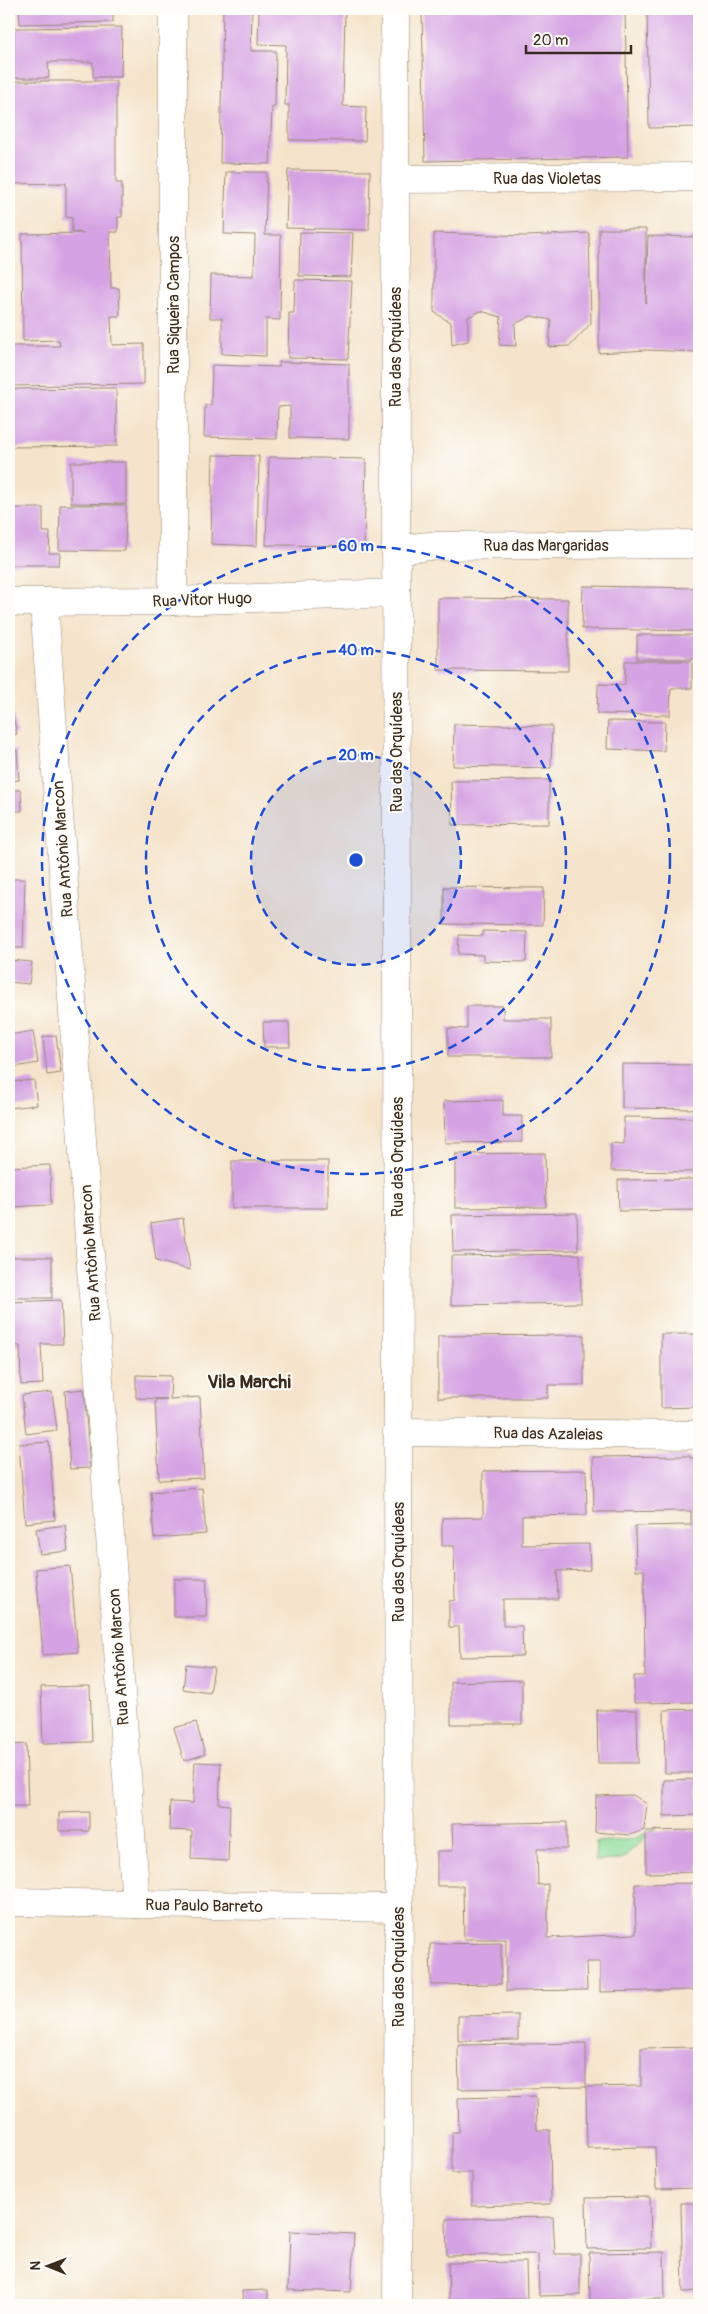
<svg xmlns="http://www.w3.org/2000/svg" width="708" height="2314" font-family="Pangolin,sans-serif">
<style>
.green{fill:#8ddc9a;stroke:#64835c}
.building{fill:#d5a3e3}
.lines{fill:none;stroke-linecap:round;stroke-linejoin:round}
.street-casing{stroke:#988774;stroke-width:29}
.street{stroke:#fff;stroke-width:28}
.ring{fill:none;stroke:#1d4ed8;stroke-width:2.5;stroke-dasharray:9 6}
.labels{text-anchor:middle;stroke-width:4;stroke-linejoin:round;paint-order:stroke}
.street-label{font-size:16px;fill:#3b2a1e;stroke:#fdfcf7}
.quarter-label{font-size:19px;font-weight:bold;fill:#3b2a1e;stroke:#fdfcf7}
.centre{fill:#1d4ed8;stroke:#fdfcf7;stroke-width:2.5}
.ring-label{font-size:15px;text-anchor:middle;font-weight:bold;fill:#1d4ed8;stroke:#fdfcf7;stroke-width:4;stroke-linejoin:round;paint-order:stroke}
</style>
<rect width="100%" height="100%" fill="#fdfcf7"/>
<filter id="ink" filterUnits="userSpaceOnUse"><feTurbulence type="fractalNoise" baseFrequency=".02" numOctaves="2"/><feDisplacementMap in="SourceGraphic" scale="10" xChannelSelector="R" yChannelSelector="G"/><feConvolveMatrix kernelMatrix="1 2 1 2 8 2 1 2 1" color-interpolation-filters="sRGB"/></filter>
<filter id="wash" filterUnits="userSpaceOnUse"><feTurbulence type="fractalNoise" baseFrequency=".0096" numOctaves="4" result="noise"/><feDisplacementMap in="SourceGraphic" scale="20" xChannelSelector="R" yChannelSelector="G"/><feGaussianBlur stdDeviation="1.12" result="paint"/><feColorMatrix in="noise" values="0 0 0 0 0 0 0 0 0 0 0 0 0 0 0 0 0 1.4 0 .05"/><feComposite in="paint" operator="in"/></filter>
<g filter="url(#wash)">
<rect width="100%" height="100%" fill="#f5e4cb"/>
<!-- green -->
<path class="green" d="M658,1826L621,1860L595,1861L596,1842L634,1839Z"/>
<g id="blocks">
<!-- building -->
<g class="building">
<path d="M19,9H113V22L20,24Z"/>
<path d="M223,9H252L251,51H276L275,107H272L270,164L220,163Z"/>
<path d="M259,9H345L343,106L366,107L365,141L289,140V105H285L286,45L258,44Z"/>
<path d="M422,9H625L628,157L425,161Z"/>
<path d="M647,9H699V127L649,128Z"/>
<path d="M122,27L121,77H93V62H48L49,78H14V28Z"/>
<path d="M9,81H116V183H122V217H118V232H110L111,288H119L120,316H111L112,345L144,344V384L9,386V346H60L59,340L23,341L22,234L84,233L72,232V218L66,217V183L9,184Z"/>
<path d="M288,170L370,171L369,230L286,228Z"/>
<path d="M226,172H267L265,235H281L280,320L266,319V356L222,354V318H210L211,275L254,276L255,235L224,234Z"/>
<path d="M599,229H646V303L648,236L699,237L698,352L646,350L599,353Z"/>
<path d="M300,232L353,233L351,277L299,276Z"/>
<path d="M434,233L527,236L589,233L591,323L570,346L549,347L551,320L531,316L515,324L516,346L499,345L501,317L481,311L468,317V341L452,345L451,323L434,312Z"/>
<path d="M295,280L352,281L348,359L288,358L289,313H294Z"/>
<path d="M279,362L349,364V439L290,438V406L278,407L277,439L204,437L205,405H211L212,365L279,367Z"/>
<path d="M116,388L117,446L9,447V389Z"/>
<path d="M213,455L259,456L257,546L211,544Z"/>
<path d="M269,457L366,459L364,546L266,545Z"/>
<path d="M71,462H126V504L71,503Z"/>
<path d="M60,505H126L125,551L59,550Z"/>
<path d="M9,508H43V532H50L49,553H60L59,565H9Z"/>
<path d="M583,586L699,588V631L582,629Z"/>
<path d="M438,598L568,599V671L438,670Z"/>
<rect x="637" y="635" width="62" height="24"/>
<path d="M625,661H692V688H671L670,715L597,714L598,684L625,685Z"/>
<path d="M9,711H12L17,734L9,736Z"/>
<path d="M608,721L665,722L664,751L607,749Z"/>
<path d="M454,724L552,726L551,768L453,766Z"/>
<path d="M17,750L19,780L9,781V751Z"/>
<path d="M549,780V824L452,825L451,781Z"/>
<path d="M9,790H21L22,811H9Z"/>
<path d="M9,879H25L23,948H9Z"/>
<path d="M444,887L544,888L543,925L444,924Z"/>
<path d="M483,931L527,932L526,962L483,961V955L458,954L459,935L483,936Z"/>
<path d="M9,960L32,962L29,984L9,982Z"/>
<path d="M467,1006H503V1019H551V1057H448V1028L467,1029Z"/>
<path d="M263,1022H289L290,1047H264Z"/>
<path d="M33,1031L38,1063L9,1068V1035Z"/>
<path d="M56,1035L61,1073L47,1075L43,1037Z"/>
<path d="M622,1064L699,1065V1109L622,1108Z"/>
<path d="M34,1080L37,1105L9,1108V1082Z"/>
<path d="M503,1100V1116H522V1142L445,1143L444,1101Z"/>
<path d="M624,1117L699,1118V1172L611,1171V1143L624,1144Z"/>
<path d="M545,1153L546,1207L455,1208V1154Z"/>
<rect x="232" y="1161" width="96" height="47"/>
<path d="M50,1165L51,1205L9,1207V1167Z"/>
<path d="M699,1179V1210L619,1211L618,1180Z"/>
<path d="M577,1213L578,1250L453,1252L452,1215Z"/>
<path d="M183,1218L190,1270L156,1261L151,1223Z"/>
<path d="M580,1254L581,1303L451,1305V1256Z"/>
<rect x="10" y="1257" width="42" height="41"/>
<path d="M61,1300L63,1344H41L43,1384L21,1385L20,1346H9V1302Z"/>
<path d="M661,1334H699V1407L661,1408Z"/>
<path d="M584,1335V1385H548V1398H438V1336Z"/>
<path d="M136,1375L171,1376L170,1399L200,1397L204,1478L159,1480L155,1400L167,1399L136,1398Z"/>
<path d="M84,1389L90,1468L70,1469L65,1391Z"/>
<path d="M52,1392L57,1430L26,1434L22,1395Z"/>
<path d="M49,1442L55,1520L25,1523L19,1444Z"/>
<path d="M690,1456V1458H699V1702L634,1703V1676H645L644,1570H636L635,1526L691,1525V1511L594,1512L593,1457Z"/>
<path d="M586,1470L587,1515L522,1516V1545L589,1544L590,1570L557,1571L558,1599H503V1626H522L523,1656L460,1657L459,1627H449V1601L455,1600L454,1546H442V1518L483,1517V1471Z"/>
<path d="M202,1488L206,1534L154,1538L151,1492Z"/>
<path d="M65,1525L68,1551L40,1554L36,1529Z"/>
<path d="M70,1566L78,1652L43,1655L36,1569Z"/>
<path d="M174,1579H207L206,1617H174Z"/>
<path d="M186,1664L214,1667L210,1693L183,1689Z"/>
<path d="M522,1680V1724H451V1682Z"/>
<path d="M90,1686L92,1742L43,1743L41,1687Z"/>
<path d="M699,1709V1773H665L664,1710Z"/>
<path d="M597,1710H637L638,1763H598Z"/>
<path d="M196,1722L205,1754L184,1761L174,1728Z"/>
<path d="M26,1744L28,1806H9V1745Z"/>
<path d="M195,1762L221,1763L219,1804L230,1805L228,1861L191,1859L192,1831L169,1830L170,1802L193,1803Z"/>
<path d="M699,1779V1815L664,1816V1780Z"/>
<path d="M633,1795L647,1804L644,1830L630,1835L595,1832L596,1796Z"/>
<path d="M89,1812V1831H59V1813Z"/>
<path d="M567,1822V1849H537L538,1885L548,1884V1938L636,1934L635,1884L699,1883V1990L600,1992V1962H586L587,1990L506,1991V1939H464L463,1886H437V1851H453L452,1824Z"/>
<path d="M699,1830V1872L646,1873V1831Z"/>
<path d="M501,1943V1984L431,1985L430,1944Z"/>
<path d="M518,2015V2040L458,2041V2016Z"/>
<path d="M586,2043V2087L641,2086V2048L699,2047V2188L656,2189L655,2147L587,2148L586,2087L459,2089L458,2045Z"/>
<path d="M536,2096L537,2130H550L551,2204L472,2206V2173H452V2132H459L458,2098Z"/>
<path d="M650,2197L651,2248L587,2249L586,2198Z"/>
<path d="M681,2203H699V2291L683,2292Z"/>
<path d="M553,2217L555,2254H580V2295L539,2296L538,2254L447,2256L446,2219Z"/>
<path d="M290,2231L354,2234L351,2292L288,2290Z"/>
<path d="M664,2252L665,2299L590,2300L589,2253Z"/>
<path d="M526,2262L527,2299L449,2300L448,2263Z"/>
<path d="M268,2290V2305H243L242,2291Z"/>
</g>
</g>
</g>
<g filter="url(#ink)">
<use href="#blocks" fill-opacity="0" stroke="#988774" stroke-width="1"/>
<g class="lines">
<defs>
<g id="street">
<path d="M395,9L399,1908L397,2305"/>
<path d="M395,179L699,177"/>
<path d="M395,550L429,546L699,544"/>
<path d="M173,601V9"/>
<path d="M9,602L173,601L396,593"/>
<path d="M44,602L136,1904"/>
<path d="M397,1432L699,1435"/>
<path d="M9,1902L399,1908"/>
</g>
</defs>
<!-- street casing -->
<use href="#street" class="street-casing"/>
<!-- street -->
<use href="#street" class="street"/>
</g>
</g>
<!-- distance rings -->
<circle cx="356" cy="860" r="105" fill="#1d4ed8" fill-opacity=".12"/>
<g class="ring">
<circle cx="356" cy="860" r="105"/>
<circle cx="356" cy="860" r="210"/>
<circle cx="356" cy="860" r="314"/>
</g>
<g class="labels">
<!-- street labels -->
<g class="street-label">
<text x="547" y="184">Rua das Violetas</text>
<text transform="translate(173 305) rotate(-90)" y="6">Rua Siqueira Campos</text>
<text transform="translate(395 347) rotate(-90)" y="6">Rua das Orquídeas</text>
<text x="546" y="551">Rua das Margaridas</text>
<text transform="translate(202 599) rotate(-2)" y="6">Rua Vitor Hugo</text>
<text transform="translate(396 752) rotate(-90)" y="6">Rua das Orquídeas</text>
<text transform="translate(62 849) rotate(-94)" y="6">Rua Antônio Marcon</text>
<text transform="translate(397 1157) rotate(-90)" y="6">Rua das Orquídeas</text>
<text transform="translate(90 1253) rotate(-94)" y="6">Rua Antônio Marcon</text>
<text transform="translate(548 1433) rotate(1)" y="6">Rua das Azaleias</text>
<text transform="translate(398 1562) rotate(-90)" y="6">Rua das Orquídeas</text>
<text transform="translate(118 1657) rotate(-94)" y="6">Rua Antônio Marcon</text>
<text transform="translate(204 1905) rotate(1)" y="6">Rua Paulo Barreto</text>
<text transform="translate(398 1967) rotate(-90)" y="6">Rua das Orquídeas</text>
</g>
<!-- quarter labels -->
<g class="quarter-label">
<text x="249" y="1388">Vila Marchi</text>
</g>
</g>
<circle cx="356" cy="860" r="8" class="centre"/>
<g class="ring-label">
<text x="356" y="551">60 m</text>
<text x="356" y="655">40 m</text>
<text x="356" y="760">20 m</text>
</g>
<!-- margin -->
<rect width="708" height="2314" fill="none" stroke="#fdfcf7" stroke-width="30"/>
<!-- north arrow -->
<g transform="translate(48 2266) rotate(271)" stroke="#fdfcf7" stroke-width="4" paint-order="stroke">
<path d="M0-4L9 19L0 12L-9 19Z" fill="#3b2a1e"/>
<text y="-8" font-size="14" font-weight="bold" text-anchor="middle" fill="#3b2a1e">N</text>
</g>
<!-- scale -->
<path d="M526 45v8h105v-8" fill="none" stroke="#3b2a1e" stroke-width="2.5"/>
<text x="533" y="45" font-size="15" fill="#3b2a1e" stroke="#fdfcf7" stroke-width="4" paint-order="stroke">20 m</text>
</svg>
